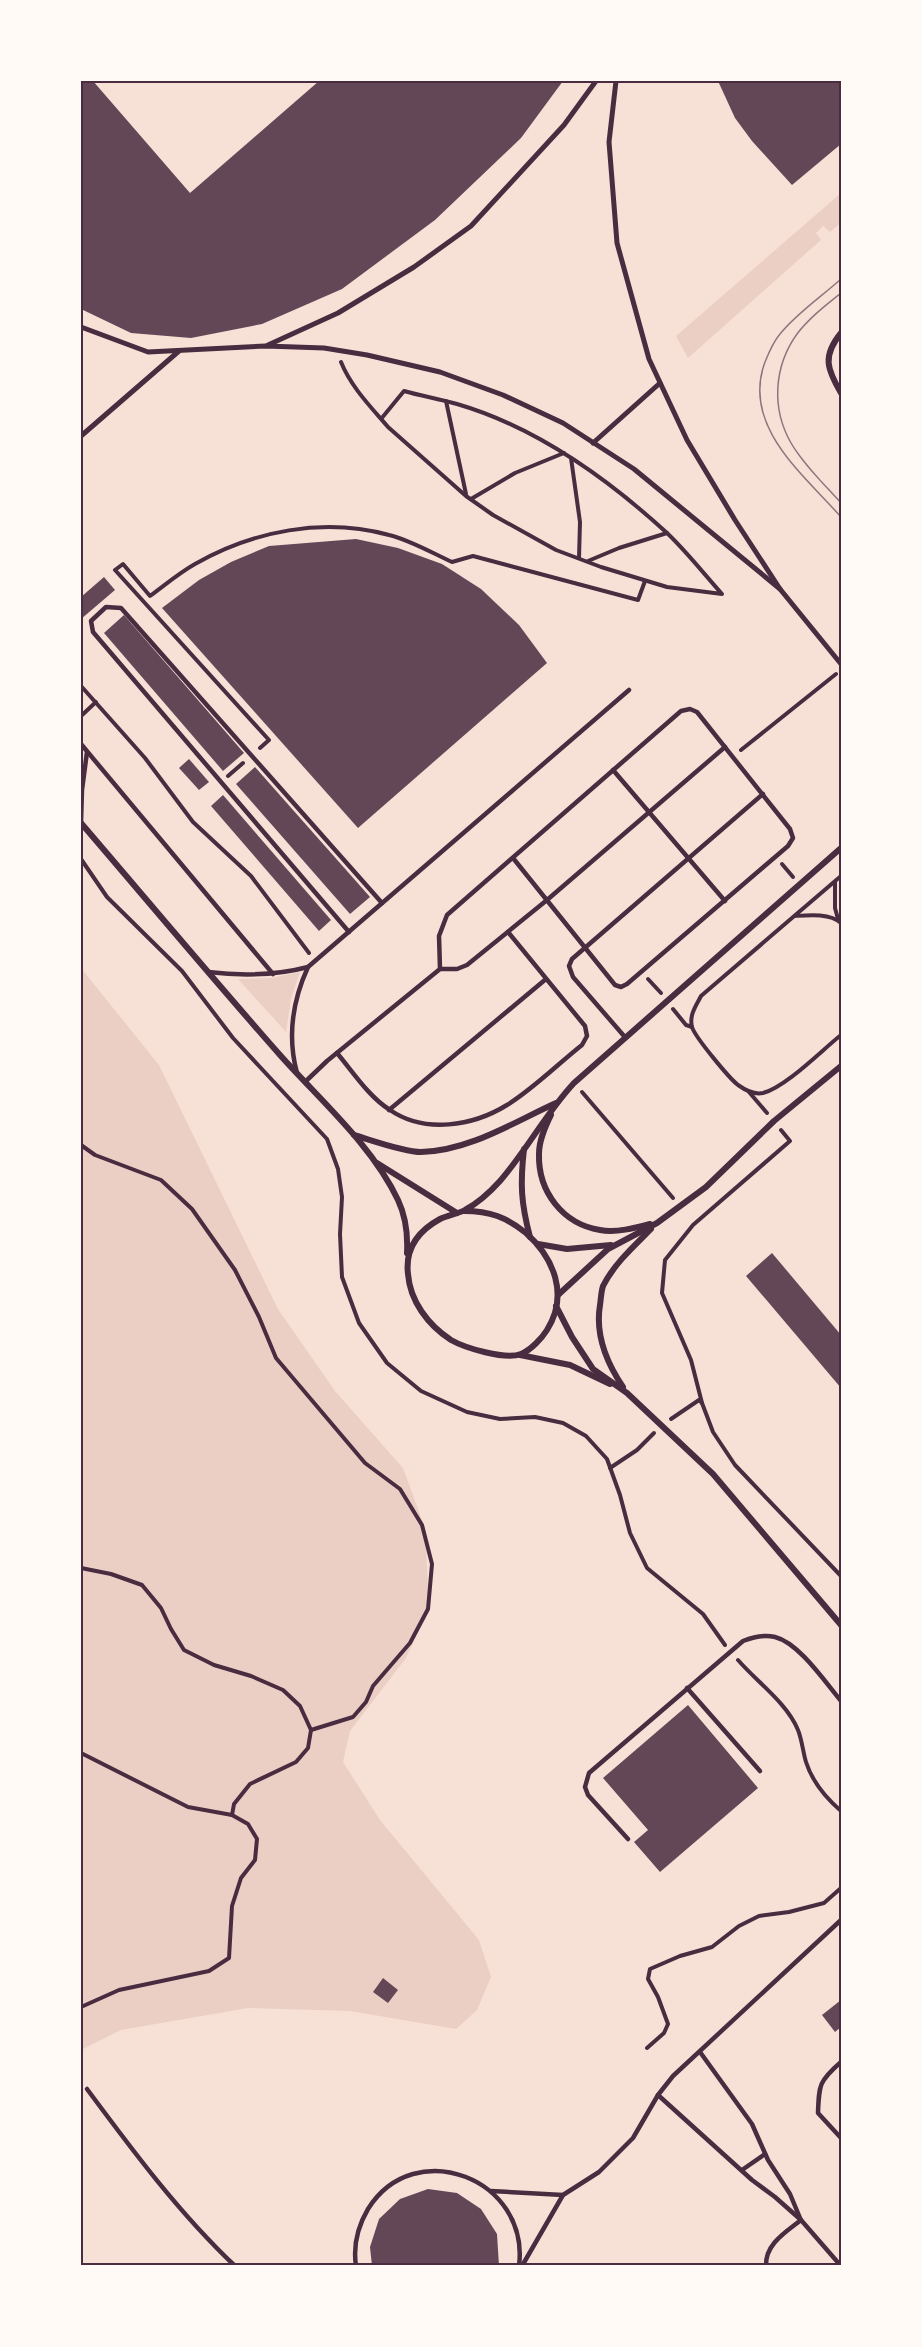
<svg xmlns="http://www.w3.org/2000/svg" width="922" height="2347" font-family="Karla,sans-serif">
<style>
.green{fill:#ebcfc5}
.building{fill:#644757}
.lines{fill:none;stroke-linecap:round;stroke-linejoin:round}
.path{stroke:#4a2c40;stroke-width:4}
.service{stroke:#4a2c40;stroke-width:4.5}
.pedestrian{stroke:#4a2c40;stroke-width:5}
.minor{stroke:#4a2c40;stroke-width:6}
.tram{stroke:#8f747c;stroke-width:1.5}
.neatline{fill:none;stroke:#4a2c40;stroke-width:2}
</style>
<rect width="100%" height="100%" fill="#f7e1d7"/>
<!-- green -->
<g class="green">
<path d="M841,193V223L830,232L823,226L816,233L821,240L688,358L676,336Z"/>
<path d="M81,968L159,1065L278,1309L335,1391L403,1468L425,1528L429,1608L406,1658L350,1731L343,1762L380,1820L479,1940L491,1977L477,2010L456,2029L350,2011L248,2008L121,2030L81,2050Z"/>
<path d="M300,972L291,999L286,1032L238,979L271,978Z"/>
</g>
<!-- building -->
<g class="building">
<path d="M81,81H93L190,193L319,81H563L521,138L435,220L342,289L262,324L191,338L131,333L81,309Z"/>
<path d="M718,81H841V144L792,185L752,141L735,118Z"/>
<path d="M356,539L398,548L442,564L481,589L519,625L547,663L358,828L162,608L199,580L231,562L269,546Z"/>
<path d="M104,577L115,590L81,619V597Z"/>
<path d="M124,615L244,753L223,771L104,633Z"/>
<path d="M189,759L209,782L199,790L179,768Z"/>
<path d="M255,767L370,897L350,914L236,784Z"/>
<path d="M223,795L331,920L319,931L211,806Z"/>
<path d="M772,1253L841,1335V1388L746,1276Z"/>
<path d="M688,1705L758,1788L660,1872L634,1842L648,1830L603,1778Z"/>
<path d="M383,1978L398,1990L388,2003L373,1992Z"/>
<path d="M841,2000V2027L835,2032L822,2015Z"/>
<path d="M428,2189L457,2193L481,2209L497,2234L499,2266H372L370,2247L379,2219L400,2199Z"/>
</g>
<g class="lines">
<!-- path -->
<g class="path">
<path d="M341,362C351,387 371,407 388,427L466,496L493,515L556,550L601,567L667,587L722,594C704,574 687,552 667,533C607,478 536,427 457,404C440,399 421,396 404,391L381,419"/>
<path d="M446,401L466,494"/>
<path d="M571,458L580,522L579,558"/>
<path d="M471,499L515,473L564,453"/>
<path d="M588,561L619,548L667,533"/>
<path d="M81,686L145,758L193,822L251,876L309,953"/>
<path d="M81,716L96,702"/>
<path d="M260,748L269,740L115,570L123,564L150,596C165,585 179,573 195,564C253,531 323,517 389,535C410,540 432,553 452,562L473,556L638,600L645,581"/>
<path d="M741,750L836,674"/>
<path d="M228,776L243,763"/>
<path d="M81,859L107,897L182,971L233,1038L327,1139L338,1169L342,1197L340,1234L342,1277L359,1323L387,1363L421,1391L467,1412L500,1419L535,1417L563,1423L586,1436L607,1459L620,1495L630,1533L647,1568L703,1614L725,1645"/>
<path d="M782,864L793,877"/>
<path d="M841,876L701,996C696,1006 689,1015 692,1027C695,1037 729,1078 738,1085C745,1090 754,1095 763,1093C786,1087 822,1050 841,1035"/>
<path d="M835,882V908L838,919"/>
<path d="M795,916C809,915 830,913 841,923"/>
<path d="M648,979L661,993"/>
<path d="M673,1009L686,1025L692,1027"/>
<path d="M582,1092L673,1198"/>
<path d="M749,1092L767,1113"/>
<path d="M781,1130L790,1141L693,1225L665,1260L662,1293L691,1360L702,1403L713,1432L735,1465L841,1576"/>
<path d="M81,1145L95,1155L161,1180L192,1209L235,1270L259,1317L276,1358L365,1463L400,1489L422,1525L432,1564L428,1609L410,1643L373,1686L366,1702L353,1717L311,1730"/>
<path d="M671,1419L699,1400L702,1403"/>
<path d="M610,1468L637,1450L654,1433"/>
<path d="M81,1568L111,1574L142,1585L161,1608L171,1629L184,1650L214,1665L251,1676L283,1690L300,1706L311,1730L308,1748L296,1762L250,1784L234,1804L232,1815"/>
<path d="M738,1660C757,1682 787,1703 798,1730C802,1740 803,1752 806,1762C812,1781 826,1798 841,1811"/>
<path d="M81,1753L188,1807L232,1815L248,1824L257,1839L255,1860L241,1878L232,1906L229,1958L209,1971L119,1990L81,2007"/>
<path d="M647,2048L664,2033L668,2024L658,1997L648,1979L650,1969L680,1956L712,1947L739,1926L759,1916L789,1912L824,1903L841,1888"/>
</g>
<!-- service -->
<g class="service">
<path d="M81,744L273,974"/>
<path d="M613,770L725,901"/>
<path d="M81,823L82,790L87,752"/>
<path d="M349,932L93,632L91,621L106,607L121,608L382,903"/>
<path d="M440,969L439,936L447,915L681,711L690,709L697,712L790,829L793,838L788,846L627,984L621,987L615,985L513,858"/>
<path d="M208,972C242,976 274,976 308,967"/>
<path d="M624,1036L573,977L569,966L572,959L763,794"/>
<path d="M337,1053C353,1072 369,1097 390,1110C425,1134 473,1126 507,1105C532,1090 559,1063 582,1045L587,1036L585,1026L508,932"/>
<path d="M297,1073C287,1036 292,1002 308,967L629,690"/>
<path d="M305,1082L327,1061L440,969H457L467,965L547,900L725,747"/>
<path d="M389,1110L546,979"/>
<path d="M687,1688L760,1771"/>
<path d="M628,1839L588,1795L585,1787L589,1773L743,1641C753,1637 763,1634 775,1637C799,1643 825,1682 841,1701"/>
<path d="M700,2052L752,2124L768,2160L790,2194L800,2218"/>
<path d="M841,2062C819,2081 819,2085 818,2113L841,2138"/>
<path d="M87,2089C133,2151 179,2213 235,2266"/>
<path d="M658,2095L752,2180L775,2197L801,2220L841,2266"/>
<path d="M742,2170L765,2154"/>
<path d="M491,2191L563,2195"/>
<path d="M356,2266C353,2246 358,2226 368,2209C415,2134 530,2179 519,2266"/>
<path d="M522,2266L563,2195L599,2172L633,2138L658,2095L673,2076L841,1920"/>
<path d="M766,2266C765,2244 786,2232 801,2220"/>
</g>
<!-- pedestrian -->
<g class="pedestrian">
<path d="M616,81L609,142L617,243L649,359L687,440L735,520L780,589L841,664"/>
<path d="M81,327L148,352L266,346L324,348L367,355L440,372L503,395L563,423L634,469L780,589"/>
<path d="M268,345L338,313L414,267L471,226L564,125L596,81"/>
<path d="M81,436L179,351"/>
<path d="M593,443L660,383"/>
</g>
<!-- minor -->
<g class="minor">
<path d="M841,333C822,356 827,369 841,393"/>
<path d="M81,823C147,900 213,979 280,1055C320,1100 372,1145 398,1200C406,1217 408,1234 407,1253"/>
<path d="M551,1115C545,1127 539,1140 539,1154C538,1192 563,1224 600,1230C616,1233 635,1228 650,1224"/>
<path d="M354,1135C371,1140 404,1152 421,1152C469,1151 514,1122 556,1103"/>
<path d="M524,1149C520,1184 521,1203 530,1237"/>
<path d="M377,1163L457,1213"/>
<path d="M464,1211C490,1211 506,1217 526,1233C554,1258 569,1295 547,1330C542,1338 531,1350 521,1354C505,1360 465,1348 451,1340C428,1325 410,1301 408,1274C405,1249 418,1231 440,1219C448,1215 458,1214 465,1210C478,1203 491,1191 500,1181C527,1150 546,1113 574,1083L841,848"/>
<path d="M538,1244L567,1249L611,1245"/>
<path d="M558,1295L608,1249L657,1223L706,1187L774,1121L841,1066"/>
<path d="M556,1306L572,1337L593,1369L627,1393L713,1474L841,1625"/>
<path d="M520,1355L570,1365L610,1384"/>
<path d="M623,1387C606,1362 595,1335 600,1305C601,1299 601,1292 603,1286C614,1264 634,1246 651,1229"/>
</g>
<!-- tram -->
<g class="tram">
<path d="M841,279C821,297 797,313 780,334C773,342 769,352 765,362C741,426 804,475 841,517"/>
<path d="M841,293C826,305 809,318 797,334C774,366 771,408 791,443C804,465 824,484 841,503"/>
</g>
</g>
<!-- border -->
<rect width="922" height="2347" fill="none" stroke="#fffaf5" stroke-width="165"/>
<rect x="82" y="82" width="758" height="2182" class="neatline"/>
</svg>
